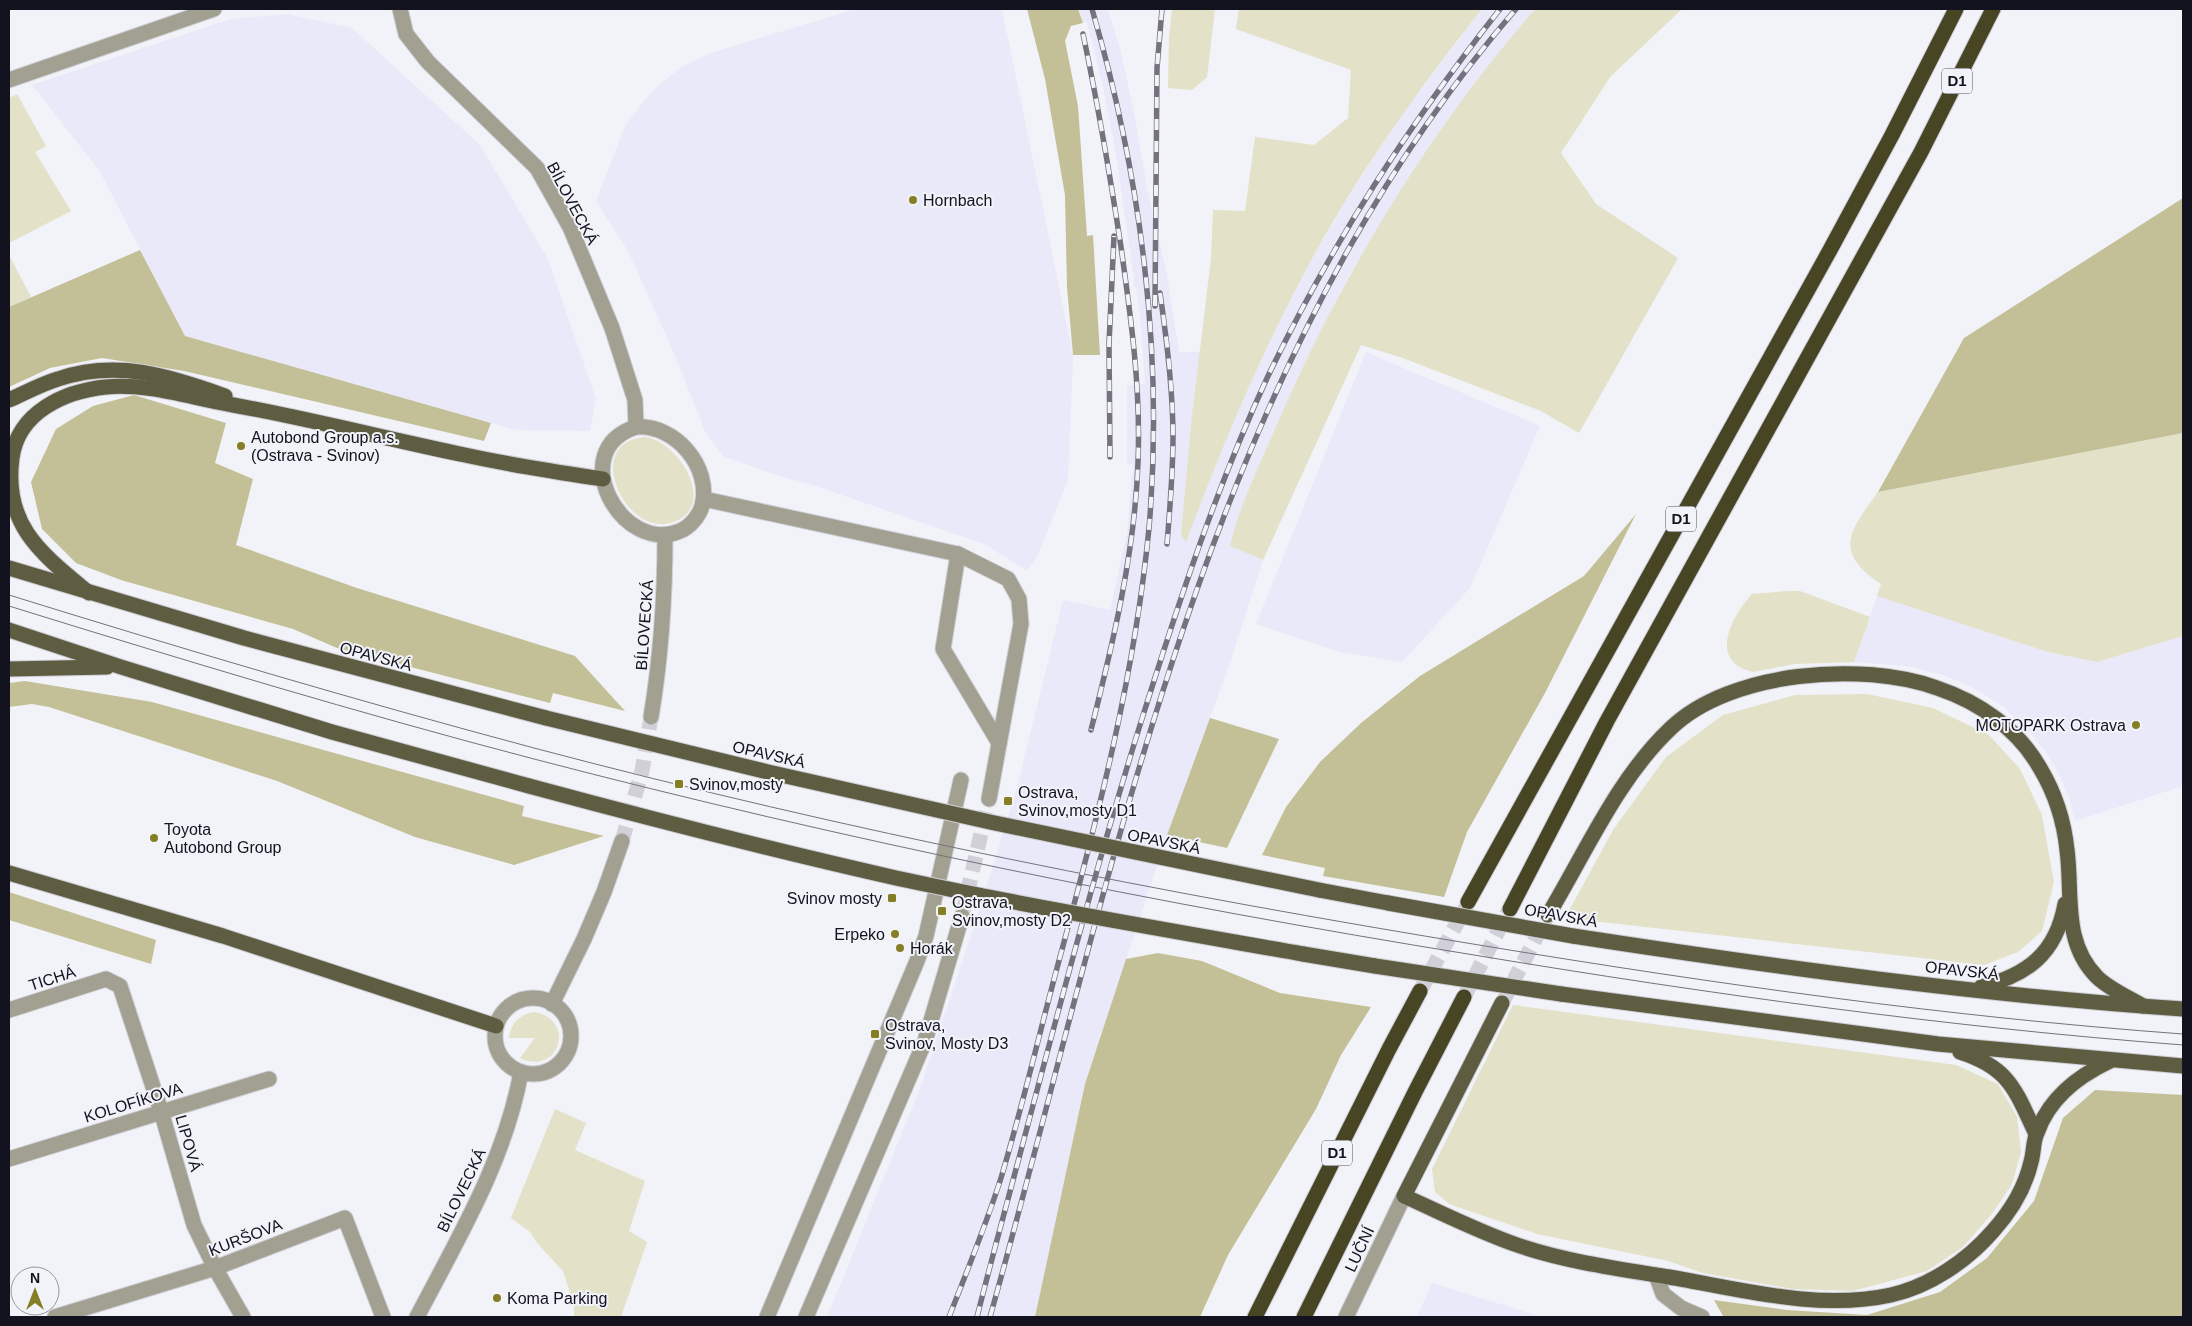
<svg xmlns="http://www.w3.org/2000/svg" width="2192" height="1326" font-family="Arial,sans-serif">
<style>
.built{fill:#e9e9fa}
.green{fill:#e3e1c7}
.forest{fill:#c3c097}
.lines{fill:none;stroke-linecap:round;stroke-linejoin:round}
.minor-tunnel{stroke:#d1d0d8;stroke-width:15;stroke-dasharray:15 8;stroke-linecap:butt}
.major-tunnel{stroke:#d1d0d8;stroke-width:15;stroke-dasharray:15 8;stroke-linecap:butt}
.highway-tunnel{stroke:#d1d0d8;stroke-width:15;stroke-dasharray:15 8;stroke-linecap:butt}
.minor-casing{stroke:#ceced6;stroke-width:17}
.major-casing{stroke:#ceced6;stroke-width:17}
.highway-casing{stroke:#ceced6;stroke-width:17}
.minor{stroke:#a1a091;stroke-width:15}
.major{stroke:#5f5d41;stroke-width:15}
.highway{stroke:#484525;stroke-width:15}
.tram{stroke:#73727d;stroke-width:1}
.rail-casing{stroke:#73727d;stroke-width:5.5}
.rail{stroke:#f2f2f9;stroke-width:4;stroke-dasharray:11;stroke-linecap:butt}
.major-bridge-casing{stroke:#ceced6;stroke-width:17;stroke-linecap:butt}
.major-bridge{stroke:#5f5d41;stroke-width:15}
.poi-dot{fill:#867e25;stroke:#f2f2f9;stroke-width:2}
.labels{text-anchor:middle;stroke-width:4;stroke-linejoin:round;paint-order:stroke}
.shield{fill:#f2f2f9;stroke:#565560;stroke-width:1}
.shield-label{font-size:15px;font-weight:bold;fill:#13121f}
.poi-label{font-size:16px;fill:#13121f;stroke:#f2f2f9;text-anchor:start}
.street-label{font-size:16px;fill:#13121f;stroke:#f2f2f9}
</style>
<rect width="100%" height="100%" fill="#f2f2f9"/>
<!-- built -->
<g class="built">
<path d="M855,9H1002L1073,355L1068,480L1038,555L1027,571L984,544L810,484L779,476L723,456L706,434L676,358L628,251L596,201L625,126L652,91L681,67L711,53Z"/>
<path d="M1078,9H1108L1120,48L1135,117L1147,188L1167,275L1179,352H1200L1181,535L1186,541L1230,428L1278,323L1314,255L1350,194L1400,117L1482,9H1535L1476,82L1434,140L1349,276L1292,390L1250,490L1230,546L1263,560L1228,669L1167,835L1085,1084L1035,1317H827L919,1091L977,917L1017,788L1063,600L1110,610L1127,533L1133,465L1127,464V385L1145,384L1140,314L1136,288L1133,286L1134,278L1116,155L1104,91L1087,22L1083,23Z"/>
<path d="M287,14L352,28L480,145L548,259L596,399L590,431L516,430L185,336L99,170L32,85L230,19Z"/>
<path d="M1366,352L1540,426L1470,588L1402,662L1340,652L1256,624Z"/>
<path d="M1877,596L2048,652L2097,662L2183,636V786L2075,821L2069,797L2059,774L2046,752L2029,731L2002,706L1972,687L1943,675L1906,666L1854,662Z"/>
<path d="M1432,1283L1542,1317H1417Z"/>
</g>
<!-- green -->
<g class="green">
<path d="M1172,9H1215L1207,77L1192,90L1168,88L1169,37Z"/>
<path d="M1239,9H1482C1420,87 1362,168 1314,255C1263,348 1223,443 1186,542L1181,535L1192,415L1211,259L1213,210L1245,211L1255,137L1314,145L1348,118L1351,70L1236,29Z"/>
<path d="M1535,9H1682L1610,77L1561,153L1596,204L1678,258L1579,433L1541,411L1400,357L1361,345L1263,560L1230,546C1239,506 1259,467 1275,429C1340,278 1427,133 1535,9Z"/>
<path d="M17,94L46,146L35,152L71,211L9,243V98Z"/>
<path d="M9,255L31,297L9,307Z"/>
<path d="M2183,433V636L2097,662L2048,652L1877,596L1881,584C1832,551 1850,531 1878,492Z"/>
<path d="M645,437C678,441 717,503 676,521C627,543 580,442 645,437Z"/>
<path d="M1788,591H1800L1870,617L1854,662L1795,664L1753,672C1707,662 1732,616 1752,594Z"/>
<path d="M1867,694L1933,708L1989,735L2020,769L2042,815L2054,882L2042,931L2018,952L1984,965L1565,918L1613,830L1666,757L1723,715L1795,695Z"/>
<path d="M1513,1005L1956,1065L1998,1084L2017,1117L2021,1152L2012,1184L1992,1214L1963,1247L1927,1271L1853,1291L1793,1289L1703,1273L1668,1261L1537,1234L1449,1204L1435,1192L1432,1169Z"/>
<path d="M534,1012C577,1019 559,1077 520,1058L535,1038H509C511,1023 519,1015 534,1012Z"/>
<path d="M555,1109L586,1123L575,1150L645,1181L629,1231L647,1242L621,1317H574V1305L563,1271L537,1243L530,1232L511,1218Z"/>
</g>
<!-- forest -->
<g class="forest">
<path d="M1027,9H1078L1083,23L1071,26L1065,41L1078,106L1087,236L1093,235L1100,355H1073L1067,287L1065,195L1045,79Z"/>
<path d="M2183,198V433L1878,492L1964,338Z"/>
<path d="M140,250L185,336L491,423L484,441L184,371L102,358L50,368L9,387V307Z"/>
<path d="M134,395L226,423L215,463L253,479L236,545L357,588L575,656L625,711L553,693L550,703L337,648L293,629L121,580L76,563L42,529L31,482L56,429L93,406Z"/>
<path d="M1636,514L1545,693L1467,832L1444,897L1323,876L1325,868L1262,855L1286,807L1320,762L1361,723L1420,676L1584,576Z"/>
<path d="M25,681L152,702L524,806L522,816L604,836L514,865L415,837L277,781L49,707L32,704L9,707V683Z"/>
<path d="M1210,718L1279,739L1227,848L1167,835Z"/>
<path d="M9,892L156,940L151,964L9,920Z"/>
<path d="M1158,953L1202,961L1280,993L1371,1007L1341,1055L1316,1109L1228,1255L1200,1317H1035L1085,1084L1126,959Z"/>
<path d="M2095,1090L2183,1095V1317H1727L1723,1316L1714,1300L1787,1310L1867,1315L1940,1292L1987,1258L2034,1201L2063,1118Z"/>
</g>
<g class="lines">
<!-- minor-tunnel -->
<g class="minor-tunnel">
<path d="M622,841L642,771L651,717"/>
<path d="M962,916L989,799"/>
</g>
<!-- major-tunnel -->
<path class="major-tunnel" d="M1502,1003L1548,915"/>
<!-- highway-tunnel -->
<g class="highway-tunnel">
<path d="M1420,991L1467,905"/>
<path d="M1464,997L1508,912"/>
</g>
<defs>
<g id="minor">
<path d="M400,9L406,34L428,62L537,168L570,227L612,328L635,400L636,427"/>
<path d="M9,80L214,9"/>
<path d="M636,427C675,424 712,467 702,506C699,516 690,527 680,531C622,556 564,450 636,427Z"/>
<path d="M704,499L958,554L1008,579L1019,599L1021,624L989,799"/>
<path d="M958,554L943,649L999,743"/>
<path d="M651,717C661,657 665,597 665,536"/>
<circle cx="533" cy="1036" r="38"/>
<path d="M552,1004L584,939L604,892L622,841"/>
<path d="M9,1010L106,979L120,986L161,1111L194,1225L215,1268L243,1317"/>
<path d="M9,1159L269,1079"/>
<path d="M1656,1275L1663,1294L1681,1308L1702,1317"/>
<path d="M55,1317L215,1268L345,1218L383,1317"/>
<path d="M417,1317C458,1238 505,1161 521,1072"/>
<path d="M767,1317L917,961L926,936L961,780"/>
<path d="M806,1317L925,1041L962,916"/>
<path d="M1346,1317L1404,1196"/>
</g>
<g id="major">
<path d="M9,400C25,393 41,384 58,379C117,359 169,376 225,396"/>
<path d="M9,568L244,638L546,718"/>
<path d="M89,593C42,554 3,526 12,458C18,412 65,391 106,387C149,383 191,398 233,405C311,419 387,439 465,455C510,465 557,472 603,479"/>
<path d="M9,630L121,667L332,732L529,786"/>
<path d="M9,669L107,667"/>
<path d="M9,873L223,936L496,1026"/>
<path d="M1319,890L1388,903"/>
<path d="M1548,915C1586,852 1617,779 1671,728C1730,671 1863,661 1937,688C1979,702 2018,729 2040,768C2055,793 2064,821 2067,850C2073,894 2062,942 2097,977C2109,989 2128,997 2143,1006"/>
<path d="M1573,936C1775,967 1979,995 2183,1009"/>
<path d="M1303,954L1375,966"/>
<path d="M1981,987C2027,975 2056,954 2065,904"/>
<path d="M1561,994L1938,1044L2183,1066"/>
<path d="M1502,1003L1404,1196C1442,1213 1481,1233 1520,1246C1568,1262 1620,1269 1669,1277C1741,1289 1818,1311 1891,1295C1930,1286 1967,1261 1993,1231C2011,1211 2025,1188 2031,1162C2034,1152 2033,1141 2037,1133C2049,1098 2078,1076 2110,1061"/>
<path d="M1960,1052C2010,1068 2015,1090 2036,1134"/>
</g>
<g id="highway">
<path d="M1468,902L1830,250L1892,135L1956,9"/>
<path d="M1510,909L1607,721L1921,152L1993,9"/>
<path d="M1255,1317L1389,1049L1420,991"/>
<path d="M1304,1317L1415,1092L1464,997"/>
</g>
</defs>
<!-- minor casing -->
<use href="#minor" class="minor-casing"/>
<!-- major casing -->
<use href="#major" class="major-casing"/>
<!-- highway casing -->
<use href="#highway" class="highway-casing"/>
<!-- minor -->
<use href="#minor" class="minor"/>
<!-- major -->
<use href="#major" class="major"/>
<!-- highway -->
<use href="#highway" class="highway"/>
<!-- tram -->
<g class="tram">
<path d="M9,595C183,649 358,701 534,748C847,831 1166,894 1485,946C1716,984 1949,1017 2183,1034"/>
<path d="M9,606C183,660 358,713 534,759C844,840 1158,904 1474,955C1709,994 1946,1027 2183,1045"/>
</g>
<defs>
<g id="rail">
<path d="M1083,34C1098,105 1110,175 1121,247C1131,318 1141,389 1138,462C1135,552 1113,643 1091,730"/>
<path d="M1160,293C1167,341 1173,388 1173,437C1173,472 1170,508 1167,544"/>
<path d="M1155,306L1157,68L1162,9"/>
<path d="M1110,457L1109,344L1114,236"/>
<path d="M949,1317C967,1271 986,1225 1001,1178C1023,1105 1040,1030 1060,957C1098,816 1135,674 1149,528C1164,354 1141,176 1092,9"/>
<path d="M977,1317C993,1253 1011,1189 1028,1124C1064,990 1099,857 1140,725C1177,607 1216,488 1268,376C1333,241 1408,126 1500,9"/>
<path d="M990,1317C1117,867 1201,374 1516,9"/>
</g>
</defs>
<!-- rail casing -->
<use href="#rail" class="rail-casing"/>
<!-- rail -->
<use href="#rail" class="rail"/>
<defs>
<g id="major-bridge">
<path d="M546,718L768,772L990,822L1319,890"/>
<path d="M529,786C651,819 773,850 896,878C1031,907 1167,930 1303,954"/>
<path d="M1388,903L1573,936"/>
<path d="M1375,966L1561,994"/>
</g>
</defs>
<!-- major-bridge casing -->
<use href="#major-bridge" class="major-bridge-casing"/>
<!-- major-bridge -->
<use href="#major-bridge" class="major-bridge"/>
</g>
<!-- markers -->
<g class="poi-dot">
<circle cx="913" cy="200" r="5"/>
<circle cx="241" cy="446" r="5"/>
<circle cx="2136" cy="725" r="5"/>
<rect x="674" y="779" width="10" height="10" rx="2.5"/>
<rect x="1003" y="796" width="10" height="10" rx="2.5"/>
<circle cx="154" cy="838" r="5"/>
<rect x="887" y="893" width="10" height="10" rx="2.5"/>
<rect x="937" y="906" width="10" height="10" rx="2.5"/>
<circle cx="895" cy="934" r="5"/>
<circle cx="900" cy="948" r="5"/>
<rect x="870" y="1029" width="10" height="10" rx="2.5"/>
<circle cx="497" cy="1298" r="5"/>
</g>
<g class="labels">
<!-- shield labels -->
<g class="shield">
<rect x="1942" y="68.5" width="30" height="25" rx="4"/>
<rect x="1666" y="506.5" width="30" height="25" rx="4"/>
<rect x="1322" y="1140.5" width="30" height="25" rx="4"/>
</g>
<g class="shield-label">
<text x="1957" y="86">D1</text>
<text x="1681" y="524">D1</text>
<text x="1337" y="1158">D1</text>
</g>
<!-- poi labels -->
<g class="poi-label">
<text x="923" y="206">Hornbach</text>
<text x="251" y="443">Autobond Group a.s.<tspan x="251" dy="18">(Ostrava - Svinov)</tspan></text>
<text x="2126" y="731" text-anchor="end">MOTOPARK Ostrava</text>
<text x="689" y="790">Svinov,mosty</text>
<text x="1018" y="798">Ostrava,<tspan x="1018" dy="18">Svinov,mosty D1</tspan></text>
<text x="164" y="835">Toyota<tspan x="164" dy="18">Autobond Group</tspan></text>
<text x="882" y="904" text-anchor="end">Svinov mosty</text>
<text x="952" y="908">Ostrava,<tspan x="952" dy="18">Svinov,mosty D2</tspan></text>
<text x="885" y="940" text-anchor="end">Erpeko</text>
<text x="910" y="954">Horák</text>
<text x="885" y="1031">Ostrava,<tspan x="885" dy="18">Svinov, Mosty D3</tspan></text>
<text x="507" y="1304">Koma Parking</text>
</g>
<!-- street labels -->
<g class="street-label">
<text transform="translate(573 203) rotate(62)" y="6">BÍLOVECKÁ</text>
<text transform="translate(644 625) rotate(-86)" y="6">BÍLOVECKÁ</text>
<text transform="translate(376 656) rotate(15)" y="6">OPAVSKÁ</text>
<text transform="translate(769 754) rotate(13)" y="6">OPAVSKÁ</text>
<text transform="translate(1164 841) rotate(11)" y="6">OPAVSKÁ</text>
<text transform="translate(1561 915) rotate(10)" y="6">OPAVSKÁ</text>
<text transform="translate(1962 970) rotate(6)" y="6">OPAVSKÁ</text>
<text transform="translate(52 978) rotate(-18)" y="6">TICHÁ</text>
<text transform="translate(133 1102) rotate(-17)" y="6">KOLOFÍKOVA</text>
<text transform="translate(189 1143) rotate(74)" y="6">LIPOVÁ</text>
<text transform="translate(461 1190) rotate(-64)" y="6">BÍLOVECKÁ</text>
<text transform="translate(245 1237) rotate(-21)" y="6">KURŠOVA</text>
<text transform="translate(1359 1249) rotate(-65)" y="6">LUČNÍ</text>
</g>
</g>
<!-- border -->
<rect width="2192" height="1326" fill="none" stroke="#13121f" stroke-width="20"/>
<!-- north arrow -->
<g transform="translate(35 1291)"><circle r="24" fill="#f2f2f9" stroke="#9998a2"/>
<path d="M0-4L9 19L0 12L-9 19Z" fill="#867e25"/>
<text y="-8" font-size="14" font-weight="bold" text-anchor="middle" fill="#13121f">N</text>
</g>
</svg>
